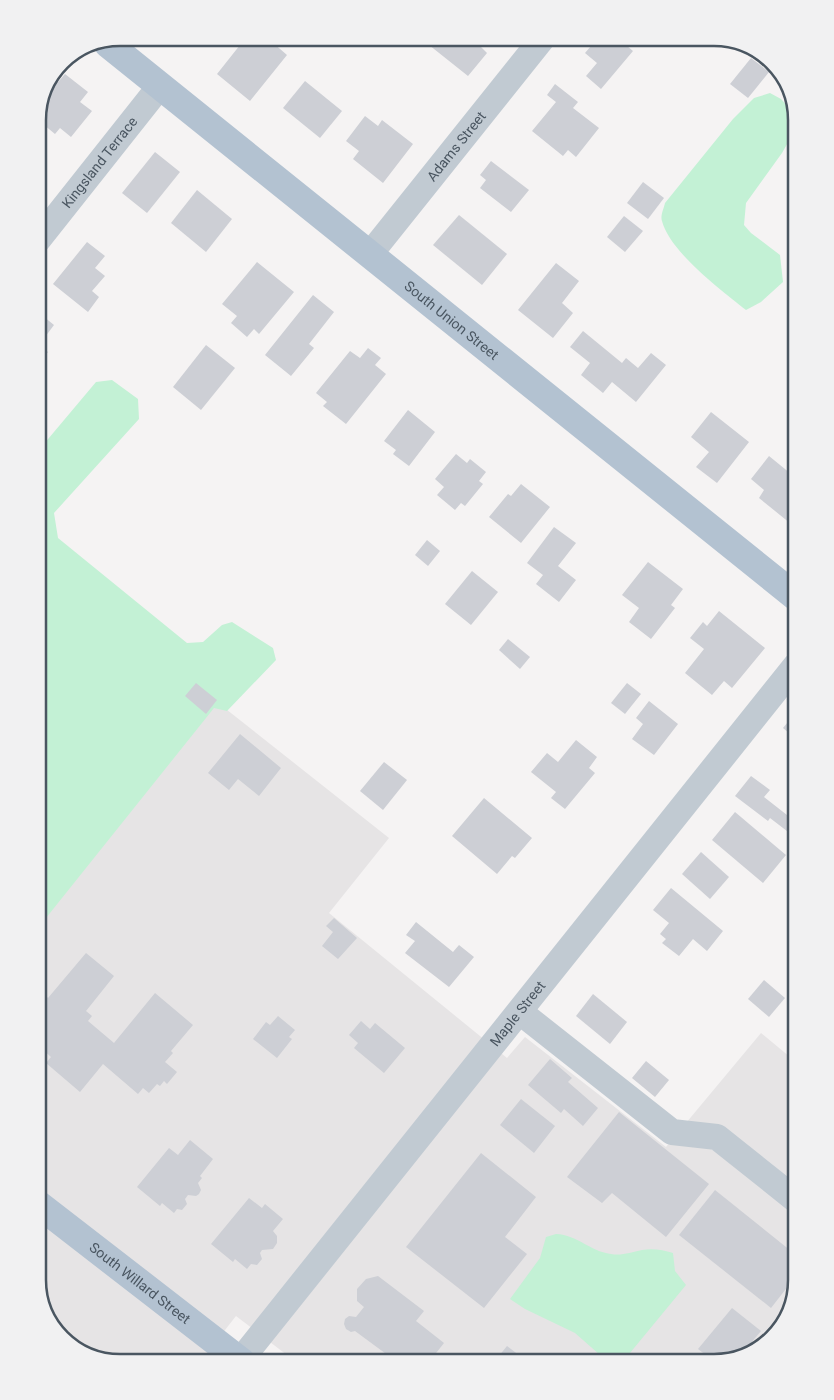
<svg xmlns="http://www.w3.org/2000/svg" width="834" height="1400" font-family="Roboto,sans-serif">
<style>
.education{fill:#e6e4e5}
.green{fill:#c3f1d5}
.building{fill:#cdcfd5}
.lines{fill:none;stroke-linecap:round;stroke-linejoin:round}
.minor{stroke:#c1cad2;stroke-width:26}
.major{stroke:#b3c2d1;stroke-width:28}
.labels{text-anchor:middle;stroke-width:4;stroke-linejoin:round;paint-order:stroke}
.street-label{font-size:14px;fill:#4a5661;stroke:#fff}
.rim{fill:none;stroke:#4a5661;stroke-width:2.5}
</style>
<rect width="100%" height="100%" fill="#f5f3f3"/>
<!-- education -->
<path class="education" d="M217,702L389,838L329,913L507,1058L525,1037L666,1147L761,1033L796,1062V1280L783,1325L750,1354L714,1362H296L236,1316L200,1362H115L74,1348L46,1316L38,1280V926Z"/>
<!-- green -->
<g class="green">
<path d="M770,93L781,99L790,109L795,130L782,153L746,203L744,225L751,233L780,255L783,282L761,302L746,310C721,290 670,252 662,221C660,216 664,208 665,203L733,119L754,98Z"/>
<path d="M112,380L138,399L139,419L54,513L58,538L187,643L203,642L222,625L232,622L273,648L276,660L227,711L214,708L38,928V761L43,753L38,749V451L96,382Z"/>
<path d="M556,1234C578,1235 589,1251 611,1254C622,1256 631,1252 642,1250C653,1248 663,1250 673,1253L675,1271L686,1285L625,1359L619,1362H608L575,1333L525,1309L510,1299L540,1258L546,1237Z"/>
</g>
<!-- building -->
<g class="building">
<path d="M597,39H634L627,46L633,51L601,89L586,76L597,63L585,53Z"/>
<path d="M429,40H484L479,45L487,53L468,76L424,41Z"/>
<path d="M237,42H272L287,55L250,101L217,74L240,45Z"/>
<path d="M751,58L769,72L748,98L730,84Z"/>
<path d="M65,74L88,92L80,102L92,111L71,137L60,128L55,134L38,120V115L54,79L58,82Z"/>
<path d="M305,81L342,111L320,138L283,108Z"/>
<path d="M555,84L578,102L573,108L599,128L576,157L568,150L563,156L532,131L556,102L547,95Z"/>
<path d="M365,116L378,126L382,120L413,144L383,183L353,159L359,151L346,141Z"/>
<path d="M155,152L180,172L147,213L122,193Z"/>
<path d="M491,161L529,190L511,212L480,188L486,180L480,175Z"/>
<path d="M643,182L664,198L648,219L627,203Z"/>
<path d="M197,190L232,219L206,252L171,223Z"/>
<path d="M459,215L507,254L482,285L433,245Z"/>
<path d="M624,216L643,231L625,252L607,237Z"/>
<path d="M87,242L105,256L95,268L105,276L92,291L99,297L88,312L53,284Z"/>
<path d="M257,262L294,292L259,334L254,329L247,337L231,323L237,316L222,304Z"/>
<path d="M556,263L579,281L562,303L573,313L553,338L518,310Z"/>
<path d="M313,295L334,312L309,344L314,348L291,376L265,355Z"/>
<path d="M38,312L54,325L39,345L48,352L38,365Z"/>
<path d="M583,331L622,363L626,358L638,368L651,353L666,365L636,402L612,382L603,393L581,375L590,363L570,347Z"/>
<path d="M206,345L235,368L201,410L173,387Z"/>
<path d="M368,348L381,358L375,365L386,374L346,424L323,406L327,402L316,393L350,351L360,358Z"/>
<path d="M408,410L435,432L409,466L393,454L396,450L384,441Z"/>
<path d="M711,412L749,442L717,483L696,467L709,452L691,437Z"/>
<path d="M456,454L467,463L470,459L486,472L479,481L483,484L465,506L461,503L455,510L437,495L444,487L435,479Z"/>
<path d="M769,456L796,478V528L759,498L764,490L751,479Z"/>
<path d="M521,484L550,507L521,543L489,517L508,494L511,496Z"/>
<path d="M554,527L576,543L558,566L576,580L559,602L536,584L543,575L527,563Z"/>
<path d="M427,540L440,551L428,566L415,555Z"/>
<path d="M648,562L683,589L671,605L675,608L651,639L629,622L639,608L622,595Z"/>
<path d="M472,571L498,592L471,625L445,604Z"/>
<path d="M719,611L765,648L732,688L724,681L712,695L685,673L704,649L690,638L703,622L707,626Z"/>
<path d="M508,639L530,657L520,669L499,650Z"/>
<path d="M196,683L217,700L206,714L185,696Z"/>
<path d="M627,683L641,694L625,714L611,703Z"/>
<path d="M649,701L678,724L654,755L632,739L643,724L636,718Z"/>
<path d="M796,712V739L783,728Z"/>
<path d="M240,734L281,768L259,796L238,779L229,790L208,773Z"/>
<path d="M576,740L597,757L589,768L595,773L565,809L551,798L556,792L531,772L547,753L558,762Z"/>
<path d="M384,762L407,780L383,810L360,791Z"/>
<path d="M751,776L770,790L764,797L787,815L794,806L796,808V838L770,818L768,821L735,796Z"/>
<path d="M484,798L532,838L515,858L512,856L497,874L452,836Z"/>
<path d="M735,812L786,855L763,883L712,840Z"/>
<path d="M701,852L729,877L710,899L682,874Z"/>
<path d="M671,888L723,931L707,951L693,939L679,956L662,943L666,939L660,934L669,923L653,910Z"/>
<path d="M334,918L357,938L338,959L322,946L333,932L326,926Z"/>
<path d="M416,922L453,952L459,945L474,957L449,987L405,953L415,941L406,935Z"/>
<path d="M86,953L114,976L86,1011L92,1016L88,1021L114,1043L155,993L193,1025L171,1051L173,1053L165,1062L177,1072L167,1084L164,1081L160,1086L157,1084L149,1093L143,1088L138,1094L103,1064L80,1092L46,1063L51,1057L38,1045V1006L46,996L48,998Z"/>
<path d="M764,980L785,998L769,1017L748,999Z"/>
<path d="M593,994L627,1022L610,1044L576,1016Z"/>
<path d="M278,1016L295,1030L289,1037L292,1039L277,1058L253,1039L266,1022L270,1025Z"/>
<path d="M361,1021L370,1029L375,1023L405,1048L384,1073L354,1048L358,1043L349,1035Z"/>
<path d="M550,1059L572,1078L568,1082L598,1108L583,1126L564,1109L561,1113L528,1085Z"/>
<path d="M646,1061L669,1080L655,1097L632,1078Z"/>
<path d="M521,1099L555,1126L534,1153L500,1125Z"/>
<path d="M619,1112L709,1184L666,1237L612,1193L602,1203L567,1177Z"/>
<path d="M190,1140L213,1159L200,1176L202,1178L198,1183L201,1190L199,1194L196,1196L188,1195L185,1199L187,1204L182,1210L177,1209L174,1213L162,1203L160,1206L137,1187L169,1148L178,1155Z"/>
<path d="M481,1153L536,1197L505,1237L527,1254L484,1308L406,1247Z"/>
<path d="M715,1190L796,1255V1276L771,1308L679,1235Z"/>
<path d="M249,1198L262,1208L265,1204L283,1219L273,1231L277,1236V1243L273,1249L262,1250L260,1253L262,1259L257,1265L251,1264L247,1269L235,1259L233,1262L211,1244Z"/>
<path d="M378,1276L424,1311L416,1321L444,1343L429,1362H397L355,1331L351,1332L346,1329L344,1324L345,1319L349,1316L356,1317L364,1307L357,1301V1289L366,1279Z"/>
<path d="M732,1308L761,1331L740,1356L715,1362L698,1349Z"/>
<path d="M507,1346L528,1362H494Z"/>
</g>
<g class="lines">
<!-- minor -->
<g class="minor">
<path id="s1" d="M38,240L160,86"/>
<path id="s2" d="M370,254L542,39"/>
<path d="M520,1012L672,1132L717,1137L796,1200"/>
<path id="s3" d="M239,1362L796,665"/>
</g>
<!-- major -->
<g class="major">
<path id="s4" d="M108,44L796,597"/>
<path id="s5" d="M38,1204L242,1362"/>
</g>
</g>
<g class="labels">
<!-- street labels -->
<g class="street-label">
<text dy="5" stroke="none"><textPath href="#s2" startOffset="138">Adams Street</textPath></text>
<text dy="5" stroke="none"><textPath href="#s1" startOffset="99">Kingsland Terrace</textPath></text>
<text dy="5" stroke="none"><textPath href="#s4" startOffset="441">South Union Street</textPath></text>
<text dy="5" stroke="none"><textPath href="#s3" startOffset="446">Maple Street</textPath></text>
<text dy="5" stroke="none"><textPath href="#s5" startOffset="129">South Willard Street</textPath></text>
</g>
</g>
<!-- crop -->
<path d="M0 0H834V1400H0ZM120 46H714A74 74 0 0 1 788 120V1280A74 74 0 0 1 714 1354H120A74 74 0 0 1 46 1280V120A74 74 0 0 1 120 46Z" fill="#f1f1f2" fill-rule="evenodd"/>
<path class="rim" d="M120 46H714A74 74 0 0 1 788 120V1280A74 74 0 0 1 714 1354H120A74 74 0 0 1 46 1280V120A74 74 0 0 1 120 46Z"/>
</svg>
